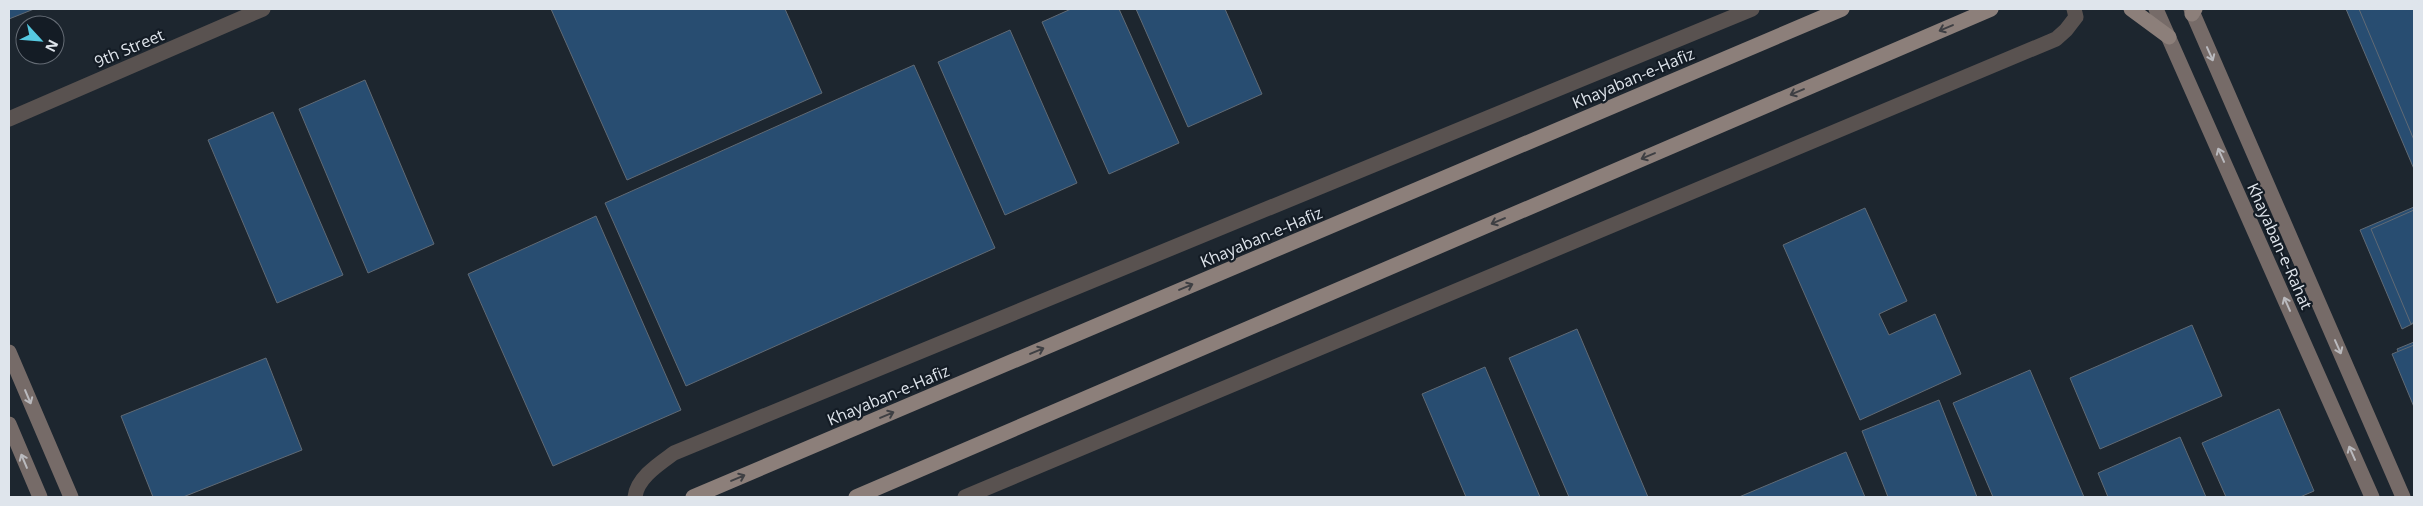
<svg xmlns="http://www.w3.org/2000/svg" width="2423" height="506" font-family="'Open Sans',sans-serif">
<style>
.building{fill:#284d71;stroke:#606a75}
.lines{fill:none;stroke-linecap:round;stroke-linejoin:round}
.lane{stroke:#595250;stroke-width:15}
.street{stroke:#595250;stroke-width:15}
.secondary{stroke:#766b68;stroke-width:15}
.primary{stroke:#8c7f7a;stroke-width:15}
.oneway{stroke:#3e3f43}
.oneway2{stroke:#bababe}
.labels{text-anchor:middle;stroke-width:4.5;stroke-linejoin:round;paint-order:stroke}
.street-label{font-size:16px;fill:#dfe5ec;stroke:#141c25}
</style>
<rect width="100%" height="100%" fill="#1d262f"/>
<!-- building -->
<g class="building">
<path d="M9,9H34L9,19Z"/>
<path d="M551,9H785L822,93L627,180Z"/>
<path d="M1071,9H1119L1179,143L1109,174L1042,22Z"/>
<path d="M1136,9H1225L1262,94L1188,127Z"/>
<path d="M2346,9H2414V169Z"/>
<path d="M2359,9H2414V140Z"/>
<path d="M1010,30L1077,183L1005,215L938,62Z"/>
<path d="M914,65L995,248L686,386L605,203Z"/>
<path d="M365,80L434,244L368,273L299,109Z"/>
<path d="M273,112L343,275L277,303L208,140Z"/>
<path d="M2414,207V323L2402,329L2360,230Z"/>
<path d="M1865,208L1907,301L1879,314L1889,335L1935,314L1961,374L1860,420L1783,245Z"/>
<path d="M2414,210V322L2411,324L2371,229Z"/>
<path d="M596,216L681,410L553,466L468,274Z"/>
<path d="M2192,325L2222,396L2100,449L2070,378Z"/>
<path d="M1577,329L1648,497H1569L1509,358Z"/>
<path d="M2414,342V390L2397,349Z"/>
<path d="M2414,345V407L2392,354Z"/>
<path d="M266,358L302,450L183,497H153L121,416Z"/>
<path d="M1485,367L1540,497H1466L1422,394Z"/>
<path d="M2030,370L2084,497H1993L1953,403Z"/>
<path d="M1939,400L1977,497H1888L1862,431Z"/>
<path d="M2279,409L2314,491L2300,497H2226L2202,443Z"/>
<path d="M2180,437L2206,497H2108L2098,473Z"/>
<path d="M1846,452L1865,497H1739Z"/>
</g>
<g class="lines">
<!-- lane -->
<g class="lane">
<path d="M635,497C637,478 659,464 674,453L1752,9"/>
<path d="M965,497L2056,39L2066,30L2076,17L2074,9"/>
</g>
<!-- street -->
<path class="street" d="M9,119L263,9"/>
<!-- secondary -->
<g class="secondary">
<path d="M2156,9L2372,497"/>
<path d="M2191,9L2403,497"/>
<path d="M9,352L71,497"/>
<path d="M9,424L40,497"/>
</g>
<!-- primary -->
<g class="primary">
<path d="M2131,9L2169,37"/>
<path d="M2192,14L2195,9"/>
<path d="M693,497L1842,9"/>
<path d="M856,497L1991,9"/>
</g>
</g>
<!-- one-way arrows -->
<defs><path id="oneway-shaft" d="M-6 0H5M1.5-3L5.5 0L1.5 3" fill="none" stroke-width="1.6" stroke-linecap="round" stroke-linejoin="round" transform="scale(1.25)"/></defs>
<g class="oneway">
<use href="#oneway-shaft" transform="translate(1946 28) rotate(157)"/>
<use href="#oneway-shaft" transform="translate(1797 92) rotate(157)"/>
<use href="#oneway-shaft" transform="translate(1648 156) rotate(157)"/>
<use href="#oneway-shaft" transform="translate(1498 221) rotate(157)"/>
<use href="#oneway-shaft" transform="translate(1186 287) rotate(-23)"/>
<use href="#oneway-shaft" transform="translate(1037 351) rotate(-23)"/>
<use href="#oneway-shaft" transform="translate(887 415) rotate(-23)"/>
<use href="#oneway-shaft" transform="translate(738 478) rotate(-23)"/>
</g>
<g class="oneway2">
<use href="#oneway-shaft" transform="translate(2210 54) rotate(66)"/>
<use href="#oneway-shaft" transform="translate(2221 155) rotate(-114)"/>
<use href="#oneway-shaft" transform="translate(2287 304) rotate(-114)"/>
<use href="#oneway-shaft" transform="translate(2338 347) rotate(66)"/>
<use href="#oneway-shaft" transform="translate(28 397) rotate(67)"/>
<use href="#oneway-shaft" transform="translate(2352 453) rotate(-114)"/>
<use href="#oneway-shaft" transform="translate(24 461) rotate(-113)"/>
</g>
<g class="labels">
<!-- street labels -->
<g class="street-label">
<text transform="translate(129 48) rotate(-23)" y="6">9th Street</text>
<text transform="translate(1633 78) rotate(-23)" y="6">Khayaban-e-Hafiz</text>
<text transform="translate(1261 237) rotate(-23)" y="6">Khayaban-e-Hafiz</text>
<text transform="translate(2280 246) rotate(66)" y="6">Khayaban-e-Rahat</text>
<text transform="translate(888 395) rotate(-23)" y="6">Khayaban-e-Hafiz</text>
</g>
</g>
<!-- border -->
<rect width="2423" height="506" fill="none" stroke="#dfe5ec" stroke-width="20"/>
<!-- north arrow -->
<g transform="translate(40 40) rotate(116)"><circle r="24" fill="#141c25" stroke="#656c75"/>
<path d="M0-4L9 19L0 12L-9 19Z" fill="#56c9e1"/>
<text y="-8" font-size="14" font-weight="bold" text-anchor="middle" fill="#dfe5ec">N</text>
</g>
</svg>
